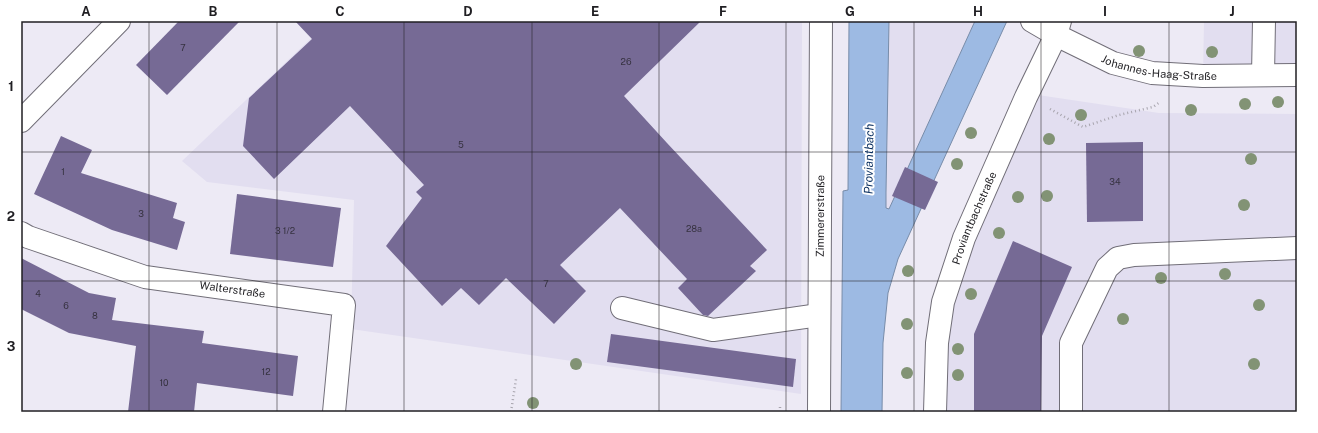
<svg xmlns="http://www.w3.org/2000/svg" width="1318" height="433" font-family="'Public Sans',sans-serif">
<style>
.built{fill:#e2def0}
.water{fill:#9dbae3;stroke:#788ca9}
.building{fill:#766a95}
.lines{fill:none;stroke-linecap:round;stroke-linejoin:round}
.minor-casing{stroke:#716e78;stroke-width:24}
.path{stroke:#a7a4ad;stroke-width:2.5;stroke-dasharray:1 3;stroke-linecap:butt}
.minor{stroke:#fff;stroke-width:22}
.tree{fill:#829375}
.grid{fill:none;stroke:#201f23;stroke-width:1;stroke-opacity:0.55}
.labels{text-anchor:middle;stroke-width:4;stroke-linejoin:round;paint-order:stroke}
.number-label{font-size:9px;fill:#363240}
.street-label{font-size:11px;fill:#201f23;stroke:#fff}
.water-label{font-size:12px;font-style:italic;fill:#082e5f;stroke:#fff}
.neatline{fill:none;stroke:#201f23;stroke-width:1.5}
.grid-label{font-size:13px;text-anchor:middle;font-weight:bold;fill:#201f23}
</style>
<rect width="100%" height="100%" fill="#edeaf5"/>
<!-- built -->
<g class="built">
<path d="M329,21H802L801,394L351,329L354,200L207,182L182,161Z"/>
<path d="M889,21H975L890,209L886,208V192Z"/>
<path d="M1204,21H1297V75L1203,76Z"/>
<path d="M1038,95L1159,113L1297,114V412H941L943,302Z"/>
</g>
<!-- water -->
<path class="water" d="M849,21H889L886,192V208L889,209L975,21H1007L898,259L888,293L883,343L882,412H841L843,191L848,190Z"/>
<!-- building -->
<g class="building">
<path d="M179,21H240L167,95L136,65Z"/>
<path d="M295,21H701L624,96L667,143L767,250L750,266L756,271L708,316L703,315L678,288L687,279L620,208L560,265L586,291L554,324L506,278L479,305L461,288L442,306L386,246L422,198L416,192L424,185L350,106L274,179L243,146L249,98L312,39Z"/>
<path d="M61,136L92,150L81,173L177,203L173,218L185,222L177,250L112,230L34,194Z"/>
<path d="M1143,142V221L1087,222L1086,143Z"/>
<path d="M905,167L938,182L925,210L892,196Z"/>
<path d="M237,194L341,208L333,267L230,254Z"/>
<path d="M1013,241L1072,267L1042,336L1041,412H974V334Z"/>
<path d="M21,258L89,293L116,298L112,320L204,331L202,343L298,356L293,396L197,383L194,412H128L136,346L69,333L21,309Z"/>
<path d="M611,334L796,359L793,387L607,362Z"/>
</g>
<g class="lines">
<defs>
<g id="minor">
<path id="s1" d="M1032,21L1056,35L1113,63L1152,73L1203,76L1297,75"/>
<path d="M1263,75L1264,21"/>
<path d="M21,121L119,21"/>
<path id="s2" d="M21,233L28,237L145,277L344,305L334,412"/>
<path d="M622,308L713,330L819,315"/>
<path id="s3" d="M819,412L821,21"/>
<path id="s4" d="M935,412L937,343L943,302L964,238L1026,97L1056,35L1060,21"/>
<path d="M1071,412V343L1107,268L1118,258L1134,255L1297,248"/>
</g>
</defs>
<!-- minor casing -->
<use href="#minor" class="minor-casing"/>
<!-- path -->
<g class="path">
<path d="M1050,109L1083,127L1119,115L1153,107L1160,102"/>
<path d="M511,412L516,379"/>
<path d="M780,412V406"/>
</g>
<!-- minor -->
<use href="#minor" class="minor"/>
</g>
<!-- trees -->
<g class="tree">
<circle cx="1139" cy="51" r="6"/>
<circle cx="1212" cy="52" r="6"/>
<circle cx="1278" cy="102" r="6"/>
<circle cx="1245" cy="104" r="6"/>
<circle cx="1191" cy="110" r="6"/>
<circle cx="1081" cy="115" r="6"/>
<circle cx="971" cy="133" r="6"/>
<circle cx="1049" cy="139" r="6"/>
<circle cx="1251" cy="159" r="6"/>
<circle cx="957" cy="164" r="6"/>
<circle cx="1047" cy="196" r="6"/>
<circle cx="1018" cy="197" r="6"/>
<circle cx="1244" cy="205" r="6"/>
<circle cx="999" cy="233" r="6"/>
<circle cx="908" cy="271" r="6"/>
<circle cx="1225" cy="274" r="6"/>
<circle cx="1161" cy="278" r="6"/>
<circle cx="971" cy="294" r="6"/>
<circle cx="1259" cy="305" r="6"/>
<circle cx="1123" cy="319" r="6"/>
<circle cx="907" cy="324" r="6"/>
<circle cx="958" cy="349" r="6"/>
<circle cx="576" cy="364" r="6"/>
<circle cx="1254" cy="364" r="6"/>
<circle cx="907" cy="373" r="6"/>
<circle cx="958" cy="375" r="6"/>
<circle cx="533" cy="403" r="6"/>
</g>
<!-- grid -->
<path class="grid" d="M149,21V412M277,21V412M404,21V412M532,21V412M659,21V412M786,21V412M914,21V412M1041,21V412M1169,21V412M21,152H1297M21,281H1297"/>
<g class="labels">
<!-- number labels -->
<g class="number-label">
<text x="183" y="51">7</text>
<text x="626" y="65">26</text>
<text x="461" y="148">5</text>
<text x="63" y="175">1</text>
<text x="1115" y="185">34</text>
<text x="141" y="217">3</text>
<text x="694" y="232">28a</text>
<text x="285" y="234">3 1/2</text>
<text x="546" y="287">7</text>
<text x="38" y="297">4</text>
<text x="66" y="309">6</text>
<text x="95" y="319">8</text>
<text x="266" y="375">12</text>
<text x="164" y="386">10</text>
</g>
<!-- street labels -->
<g class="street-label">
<text dy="4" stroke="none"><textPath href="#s1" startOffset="138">Johannes-Haag-Straße</textPath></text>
<text dy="4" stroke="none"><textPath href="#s3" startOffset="196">Zimmererstraße</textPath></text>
<text dy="4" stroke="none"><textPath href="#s4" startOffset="200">Proviantbachstraße</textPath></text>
<text dy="4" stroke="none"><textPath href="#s2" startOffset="220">Walterstraße</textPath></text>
</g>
<!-- water labels -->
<g class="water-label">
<text transform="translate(869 159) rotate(-89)" y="4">Proviantbach</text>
</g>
</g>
<!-- border -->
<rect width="1318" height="433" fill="none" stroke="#ffffff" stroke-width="44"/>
<rect x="22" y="22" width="1274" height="389" class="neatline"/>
<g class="grid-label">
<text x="86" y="16">A</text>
<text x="213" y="16">B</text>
<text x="340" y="16">C</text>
<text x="468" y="16">D</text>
<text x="595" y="16">E</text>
<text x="723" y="16">F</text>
<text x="850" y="16">G</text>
<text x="978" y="16">H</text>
<text x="1105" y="16">I</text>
<text x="1232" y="16">J</text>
<text x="11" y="91">1</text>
<text x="11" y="221">2</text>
<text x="11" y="351">3</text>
</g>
</svg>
